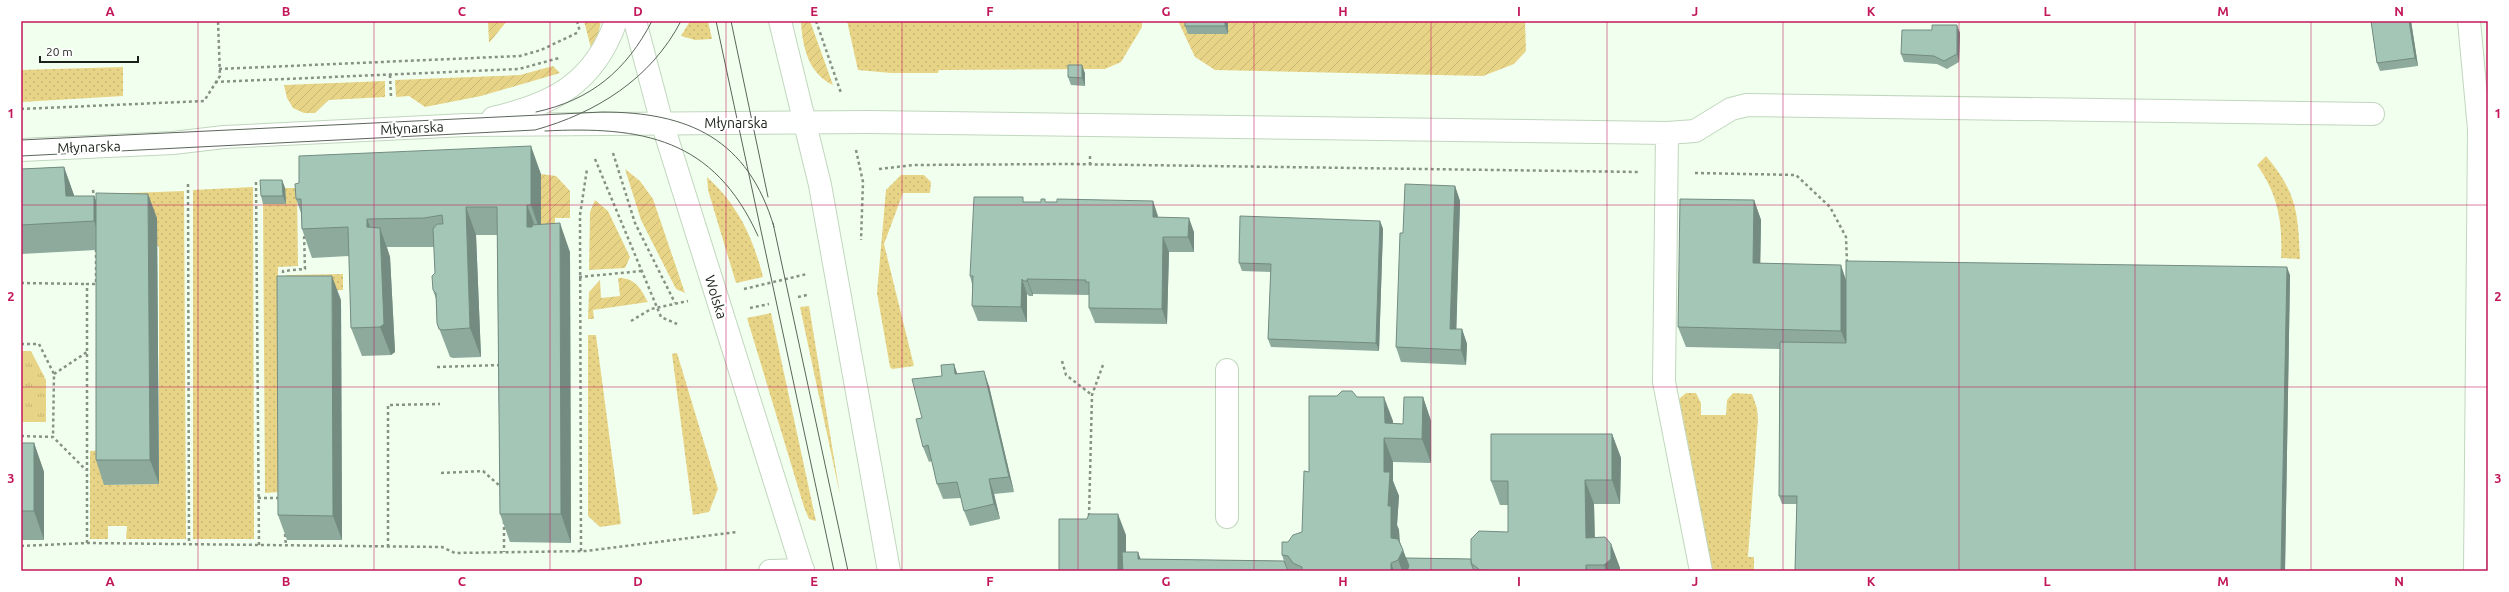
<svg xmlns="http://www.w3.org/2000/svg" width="2509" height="592" font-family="Ubuntu,sans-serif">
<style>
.grass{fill:url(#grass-dots)}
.park{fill:url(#park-tufts)}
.garden{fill:url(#garden-furrows)}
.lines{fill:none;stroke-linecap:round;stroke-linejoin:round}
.minor-casing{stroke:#c0d7bd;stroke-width:24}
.major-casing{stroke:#c0d7bd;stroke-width:24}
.path{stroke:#879285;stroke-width:2.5;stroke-dasharray:3 3;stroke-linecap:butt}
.minor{stroke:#fff;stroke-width:22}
.major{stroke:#fff;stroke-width:22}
.tram{stroke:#5b655a;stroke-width:1}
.wall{fill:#8daa9d}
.shaded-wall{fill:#738b80}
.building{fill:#a4c6b7;stroke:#738b80}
.grid{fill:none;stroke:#c2185b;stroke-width:1;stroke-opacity:0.55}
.labels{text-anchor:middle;stroke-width:4;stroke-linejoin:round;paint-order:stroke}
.street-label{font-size:14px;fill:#192118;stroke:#fff}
.neatline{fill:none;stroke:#c2185b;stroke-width:1.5}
.grid-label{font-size:13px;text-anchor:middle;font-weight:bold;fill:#c2185b}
</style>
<defs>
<pattern id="grass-dots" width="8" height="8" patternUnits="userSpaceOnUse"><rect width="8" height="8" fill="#e8d487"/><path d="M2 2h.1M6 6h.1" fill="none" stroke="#c6b674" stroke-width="1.8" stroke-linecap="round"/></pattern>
<pattern id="park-tufts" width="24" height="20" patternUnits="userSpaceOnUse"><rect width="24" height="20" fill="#e8d487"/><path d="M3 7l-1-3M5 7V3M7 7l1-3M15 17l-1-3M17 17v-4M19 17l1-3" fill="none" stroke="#c6b674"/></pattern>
<pattern id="garden-furrows" width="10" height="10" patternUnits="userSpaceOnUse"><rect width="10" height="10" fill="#e8d487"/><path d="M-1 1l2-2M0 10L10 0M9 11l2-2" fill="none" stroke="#c6b674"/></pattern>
</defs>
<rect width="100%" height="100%" fill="#f1ffef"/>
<!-- grass -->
<g class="grass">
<path d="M690,21H708L712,39L695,40L681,36Z"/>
<path d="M847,21H1142V27L1121,62L1105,69L939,70L938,73H891L858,70Z"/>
<path d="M123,67V96L22,102L21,70Z"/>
<path d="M2266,156C2297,193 2298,212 2300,259L2281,258C2283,223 2278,194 2257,165Z"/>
<path d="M901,175H924L931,182L930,193H903L884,244L914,366L892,369L890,367L877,293L886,190Z"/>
<path d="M707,177C737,204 753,237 763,277L736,283L708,190Z"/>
<path d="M253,187L254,539H193V190Z"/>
<path d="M285,188H297L298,266L278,267L279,492L265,493L263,204H285Z"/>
<path d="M184,191L186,539H126L127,526H108V539H90V451L104,450L105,485L159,484V247L104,194Z"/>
<path d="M343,274V290L286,291V275Z"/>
<path d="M809,306L840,495L800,307Z"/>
<path d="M771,313L816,521L809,519L804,507L747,318Z"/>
<path d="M588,335H596L621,524L600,527L588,516Z"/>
<path d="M677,353L718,489L709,512L693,515L672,354Z"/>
<path d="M1686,393H1696L1701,403V415H1726L1727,400L1733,393L1752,394L1757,408L1758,419L1748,557H1754V571H1710L1679,399Z"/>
</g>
<!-- park -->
<path class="park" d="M21,351H31L46,380V422H21Z"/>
<!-- garden -->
<g class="garden">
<path d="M488,21H507L489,43Z"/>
<path d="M584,21H601L598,35L591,48Z"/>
<path d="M801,21H810L833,85C808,74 802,45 801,21Z"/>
<path d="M1178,21H1525L1526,51L1514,64L1483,76L1215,70L1195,57Z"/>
<path d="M553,66L560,73L481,96L425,107L409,96L396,97L395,80L520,75Z"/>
<path d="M385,81V97L329,100L315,113H304L293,108L287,98L284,85Z"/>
<path d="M625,169L640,181L653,199L685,293L676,289L641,220Z"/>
<path d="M541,174L556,176L570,191V218H555V253L538,234Z"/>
<path d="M595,200L608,211L630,257L625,268L589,270L590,212Z"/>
<path d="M618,278C636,278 640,288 648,302L593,310L594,319H588L589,292L600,280L601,298L620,296Z"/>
</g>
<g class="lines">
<defs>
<g id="minor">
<path d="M2469,21L2479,129L2475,571"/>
<path d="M493,118C554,104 594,83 616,21"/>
<path d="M1667,133L1695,131L1731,109L1747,105L2373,114"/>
<path d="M21,150L173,143L224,137L466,125L869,122L1667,133L1664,382L1701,571"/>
<path d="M1227,517V370"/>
<path d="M770,571L803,570"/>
</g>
<g id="major">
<path d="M635,21L660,116L803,571"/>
<path d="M780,21L820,185L889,571"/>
</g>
</defs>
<!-- minor casing -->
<use href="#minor" class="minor-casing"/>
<!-- major casing -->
<use href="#major" class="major-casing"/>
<!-- path -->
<g class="path">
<path d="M577,21L580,32"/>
<path d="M816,21L841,93"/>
<path d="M219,69L520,56L541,50L579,32"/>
<path d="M390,75L391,97"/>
<path d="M215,82L519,69L559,58"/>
<path d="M21,109L204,101L220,76L218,21"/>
<path d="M856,150L863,182L861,240"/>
<path d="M613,153L635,223L675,303"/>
<path d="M1090,156V164"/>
<path d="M595,159L661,317L677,324"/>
<path d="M879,169L914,165L1068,164L1638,172"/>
<path d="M1695,173L1796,175L1830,207L1846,237L1847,263"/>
<path d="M256,182L259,546"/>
<path d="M188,184L189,544"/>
<path d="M93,190L94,197"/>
<path d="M579,277L642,271"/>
<path d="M283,279V271L305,269L304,233"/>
<path d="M21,283L87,284"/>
<path d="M744,289L807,274"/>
<path d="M798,297L807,295"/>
<path d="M750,308L769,304"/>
<path d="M631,321L651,309L688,301"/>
<path d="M21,344H39L54,374L53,437"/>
<path d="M1062,361L1066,375L1092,395"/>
<path d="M437,367L501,365"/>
<path d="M54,374L87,352"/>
<path d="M21,436L53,437L86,470"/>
<path d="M441,473L483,471L501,487"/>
<path d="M258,498H280"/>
<path d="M1089,516L1092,395L1104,362"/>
<path d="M504,521V552"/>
<path d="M285,534L286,546"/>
<path d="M87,543V284H96V250"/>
<path d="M21,546L87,543L442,547L455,553L586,551L737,532"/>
<path d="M388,547V405L440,404"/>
<path d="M581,551L580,215L587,169"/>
</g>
<!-- minor -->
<use href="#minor" class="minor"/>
<!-- major -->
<use href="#major" class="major"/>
<!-- tram -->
<g class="tram">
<path d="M716,21L834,571"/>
<path d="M731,21L768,197"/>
<path d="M536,112C591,100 626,71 652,21"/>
<path d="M545,131C642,126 714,138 758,236"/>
<path d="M21,140L602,112C689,112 748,139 774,227"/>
<path d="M21,156L535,130C596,113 651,79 681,21"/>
<path d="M773,223L848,571"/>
</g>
</g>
<!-- wall -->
<g class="wall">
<path d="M1185,21H1228V34H1188L1185,26Z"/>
<path d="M2371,21H2411L2418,66L2380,71L2377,63Z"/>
<path d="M1960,33L1959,62L1947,69L1937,64L1904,62L1901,54Z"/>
<path d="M1085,73V86L1071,85L1068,77Z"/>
<path d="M64,167L74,196H94L96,200L157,218L159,484L104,485L96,460V250L21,254V169Z"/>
<path d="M541,174V224L570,252L571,543L510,542L500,514L497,235H476L481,357L453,358L450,357L437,323L436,299L433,290L435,273L434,247H387L390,257L395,352L391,355L362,356L351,328L349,256L312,258L302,229L301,213L296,199Z"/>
<path d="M282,180L285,188L286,204H263L261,196Z"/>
<path d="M1455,186L1460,201L1456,329H1462L1467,344L1466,365L1401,362L1396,347L1403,233Z"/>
<path d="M1754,200L1761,220L1760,263L1846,280L2290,275L2285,571H1795L1797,504H1782L1779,496L1780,349L1686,347L1678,327Z"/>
<path d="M1025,202H1046L1158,216V217L1194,232V252H1169L1167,324L1095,323L1089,308V295L1033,294V296H1029L1027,294V322L978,321L972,306V284L970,276Z"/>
<path d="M1380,221L1383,229L1379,351L1271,347L1268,339L1271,272L1242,271L1239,263Z"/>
<path d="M341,300L342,540H287L278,515Z"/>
<path d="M954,364L957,374L989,386L1014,492L994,494L1000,519L970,526L964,511L961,498L943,499L937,484L932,461L929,462L923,447L922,418L942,376Z"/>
<path d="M1357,397L1393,421V423L1403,424L1423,397L1431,421V463L1393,462V481L1399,496L1397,525L1399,530L1400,542L1406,558L1471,559L1508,532V505H1500L1491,481L1612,434L1621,458L1620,504H1594L1595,537L1611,544L1620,568V571H1059L1087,519L1126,535V552H1138L1140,559L1284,561L1282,555L1288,542L1302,532L1309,472Z"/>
<path d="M21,443H34L44,472V540H21Z"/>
</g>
<!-- shaded-wall -->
<g class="shaded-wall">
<path d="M1225,21H1228V34L1225,26Z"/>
<path d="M2409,21H2411L2418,66L2415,58Z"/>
<path d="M1957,25L1960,33L1959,62L1957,54Z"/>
<path d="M1082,65L1085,73V86L1082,78Z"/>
<path d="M531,146L541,174V234L531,205Z"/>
<path d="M64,167L74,195L76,222L66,196Z"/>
<path d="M282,180L285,188L286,204L283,196Z"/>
<path d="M1455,186L1460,201L1456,344L1450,329Z"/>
<path d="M148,194L157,218L159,484L150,460Z"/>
<path d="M94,196L104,224V250L94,221Z"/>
<path d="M1754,200L1761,220L1760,283L1753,263Z"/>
<path d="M1153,201L1158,216V232L1153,217Z"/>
<path d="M527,205L538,234L527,227Z"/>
<path d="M466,207L476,235L481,357L470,328Z"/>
<path d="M1189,218L1194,232V252L1188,237Z"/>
<path d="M367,219L378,247L367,227Z"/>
<path d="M1380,221L1383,229L1379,351L1376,343Z"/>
<path d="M560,223L570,252L571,543L561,514Z"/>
<path d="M380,228L390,257L395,352L391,355L380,327Z"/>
<path d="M1163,237L1169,252L1167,324L1162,309Z"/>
<path d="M1841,265L1848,286L1849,351L1841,331Z"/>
<path d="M2287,267L2290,275L2285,571H2281Z"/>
<path d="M332,276L341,300L342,540L333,516Z"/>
<path d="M1022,279L1027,294V322L1021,307Z"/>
<path d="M1027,279L1033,294V296L1027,281Z"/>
<path d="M1462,329L1467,344L1466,365L1461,350Z"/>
<path d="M954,364L959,379L955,374Z"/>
<path d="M984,371L989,386L1014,492L1009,477Z"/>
<path d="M1384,397L1393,421V438L1385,423Z"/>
<path d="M1423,397L1431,421V463L1422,439Z"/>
<path d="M1612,434L1621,458L1620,504L1612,480Z"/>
<path d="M1384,438L1393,462V481L1399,496L1397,525L1399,530L1400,557L1403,550L1411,571H1402L1391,538L1388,506L1384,472Z"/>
<path d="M34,443L44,472V540L34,511Z"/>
<path d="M989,479L994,494L1000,519L994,504Z"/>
<path d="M1585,480L1594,504L1595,562L1586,538Z"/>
<path d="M1118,514L1126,535V571H1118Z"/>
<path d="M1611,544L1620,568V571H1606L1604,565Z"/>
<path d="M1138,552L1141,560L1138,559Z"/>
<path d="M1391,563L1394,571H1391Z"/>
<path d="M1586,565L1588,571H1586Z"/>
</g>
<!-- building -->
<g class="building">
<rect x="1185" y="21" width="40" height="5"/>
<path d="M2371,21H2409L2415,58L2377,63Z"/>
<path d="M1932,25H1957V54L1944,61L1934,56L1901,54L1902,30H1932Z"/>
<path d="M1068,65H1082V78L1068,77Z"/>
<path d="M531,146V205H527V227H532V225L560,223L561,514H500L497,207H466L470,328L442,330L439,329L437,323L436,293L433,290L432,276L435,273L433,229L437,224H443L442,215L424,218L367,219V227L380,228L384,324L380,327L351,328L348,227L302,229L301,199H296L295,184L299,183V156Z"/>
<path d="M64,167L66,196H94V221L21,225V169Z"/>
<path d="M260,180H282L283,196H261Z"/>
<path d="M1405,184L1455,186L1450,329H1462L1461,350L1396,347L1400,233H1403Z"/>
<path d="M96,193L148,194L150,460H96Z"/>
<path d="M974,197H1023V202H1041V199H1045V202H1057V199L1153,201V217L1189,218L1188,237H1163L1162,309L1089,308V282H1085L1086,280L1027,279V281H1024L1022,279L1021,307L972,306L973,276H970Z"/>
<path d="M1680,199L1754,200L1753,263L1841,265V331L1678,327Z"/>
<path d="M1240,216L1380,221L1376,343L1268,339L1271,264L1239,263Z"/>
<path d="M1846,261L2287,267L2281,571H1795L1797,496H1779L1780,342L1846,343Z"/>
<path d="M277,276H332L333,516L278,515Z"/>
<path d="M954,364L955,374L984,371L1009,477L989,479L994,504L964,511L957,482L937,484L928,445L923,447L916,419L922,418L912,379L942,376L941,365Z"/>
<path d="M1342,391H1352L1357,397H1384L1385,423L1403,424L1404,397H1423L1422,439L1384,438V472H1390L1388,506H1391V538L1398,539L1403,550L1398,560L1391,563V571H1302V567L1293,563L1288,556L1282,555V542H1288L1293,535L1302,532L1304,471L1309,472V396H1337Z"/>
<path d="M1491,434H1612V480H1585L1586,538L1605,537L1611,544V559L1604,565H1586V571H1508L1480,570L1471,563V539L1479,531L1508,532V481H1491Z"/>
<rect x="21" y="443" width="13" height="68"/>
<path d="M1089,514H1118V571H1059V519H1087Z"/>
<path d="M1122,552H1138V559L1284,561L1288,571H1123Z"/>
<path d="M1406,558L1471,559V563L1474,571H1407L1409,566Z"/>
</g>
<!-- grid -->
<path class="grid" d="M198,21V571M374,21V571M550,21V571M726,21V571M902,21V571M1078,21V571M1254,21V571M1431,21V571M1607,21V571M1783,21V571M1959,21V571M2135,21V571M2311,21V571M21,205H2488M21,387H2488"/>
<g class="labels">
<!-- street labels -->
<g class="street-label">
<text x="736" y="128">Młynarska</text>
<text transform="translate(412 128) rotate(-3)" y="5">Młynarska</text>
<text transform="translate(89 147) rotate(-2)" y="5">Młynarska</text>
<text transform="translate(716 297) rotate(73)" y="5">Wolska</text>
</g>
</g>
<!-- border -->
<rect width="2509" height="592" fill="none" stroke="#ffffff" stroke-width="44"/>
<!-- scale -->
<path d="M40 56v6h98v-6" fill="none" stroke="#192118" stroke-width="2"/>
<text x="46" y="56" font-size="12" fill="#192118" stroke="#ffffff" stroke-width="3" paint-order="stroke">20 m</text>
<rect x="22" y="22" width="2465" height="548" class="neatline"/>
<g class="grid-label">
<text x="110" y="16">A</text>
<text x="286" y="16">B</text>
<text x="462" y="16">C</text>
<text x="638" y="16">D</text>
<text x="814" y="16">E</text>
<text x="990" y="16">F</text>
<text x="1166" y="16">G</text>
<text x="1343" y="16">H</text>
<text x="1519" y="16">I</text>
<text x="1695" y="16">J</text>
<text x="1871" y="16">K</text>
<text x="2047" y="16">L</text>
<text x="2223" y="16">M</text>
<text x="2399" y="16">N</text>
<text x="11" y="118">1</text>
<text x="2498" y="118">1</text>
<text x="11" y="301">2</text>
<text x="2498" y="301">2</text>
<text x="11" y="483">3</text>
<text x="2498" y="483">3</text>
<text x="110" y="586">A</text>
<text x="286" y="586">B</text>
<text x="462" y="586">C</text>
<text x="638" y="586">D</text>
<text x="814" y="586">E</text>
<text x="990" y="586">F</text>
<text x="1166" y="586">G</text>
<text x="1343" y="586">H</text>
<text x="1519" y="586">I</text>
<text x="1695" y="586">J</text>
<text x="1871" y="586">K</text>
<text x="2047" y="586">L</text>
<text x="2223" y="586">M</text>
<text x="2399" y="586">N</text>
</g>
</svg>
